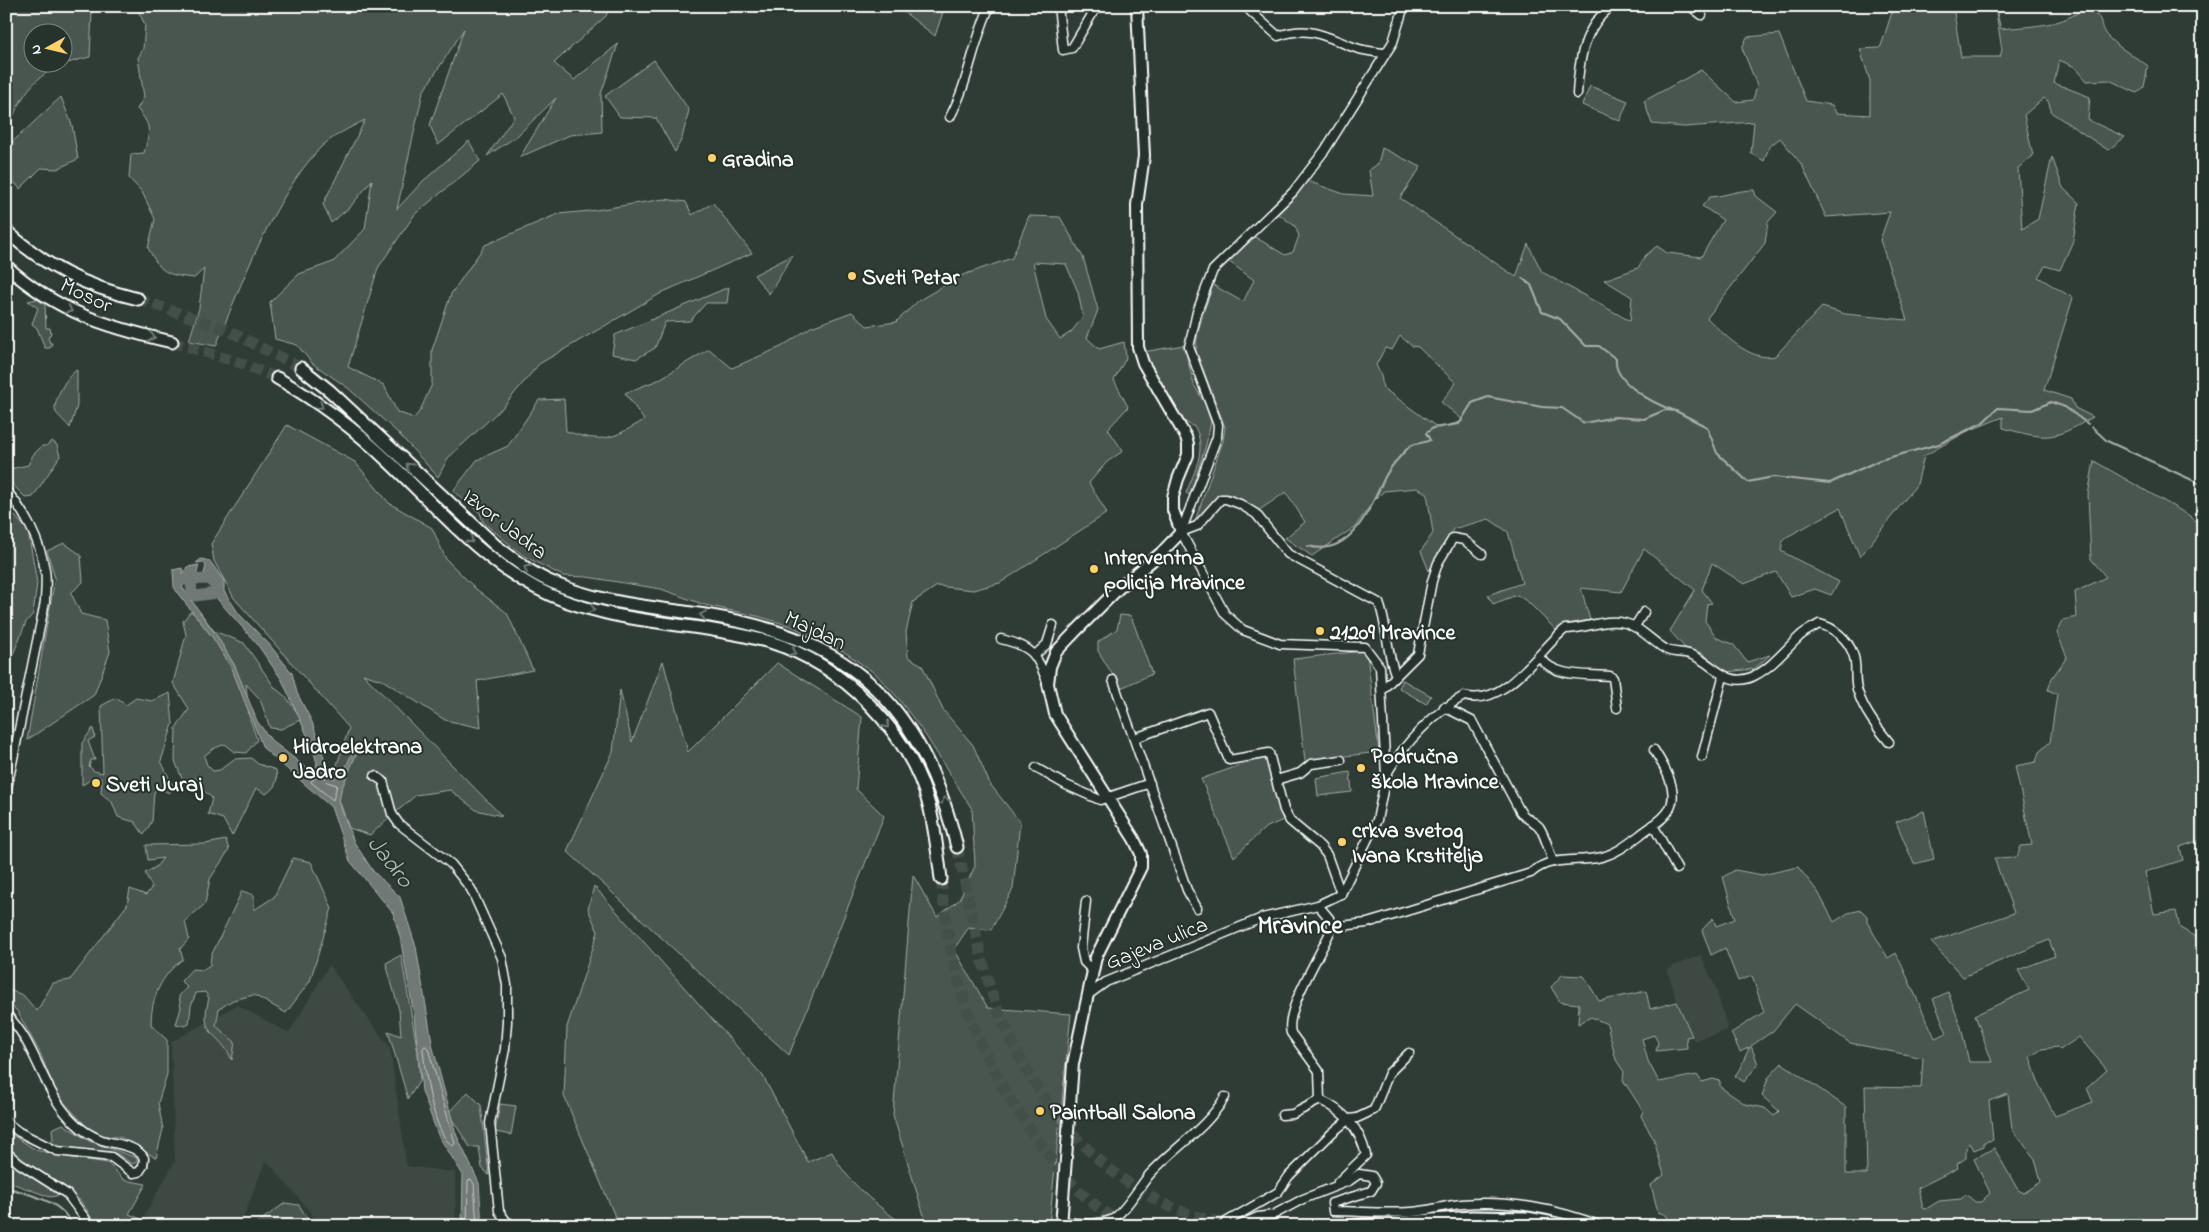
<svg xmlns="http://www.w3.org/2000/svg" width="2209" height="1232" font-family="'Indie Flower',sans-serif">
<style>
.built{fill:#3c4842}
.green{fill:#4a544f;stroke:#a4aaa7;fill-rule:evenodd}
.water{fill:#707975;stroke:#a9afac}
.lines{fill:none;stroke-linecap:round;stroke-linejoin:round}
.shore{stroke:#c6c9c8;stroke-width:1}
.stream{stroke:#a9afac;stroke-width:2}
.river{stroke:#707975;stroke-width:11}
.highway-tunnel{stroke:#444f49;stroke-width:11;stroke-dasharray:11 5.5;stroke-linecap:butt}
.minor-casing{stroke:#fff;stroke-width:11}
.major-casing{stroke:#fff;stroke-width:14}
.highway-casing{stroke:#fff;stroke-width:15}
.minor{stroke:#26332d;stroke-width:8}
.major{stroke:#26332d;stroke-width:10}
.highway{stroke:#26332d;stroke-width:11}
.oneway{stroke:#727a76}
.poi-dot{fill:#ffd166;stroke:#26332d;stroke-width:2}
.labels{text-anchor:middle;stroke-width:4;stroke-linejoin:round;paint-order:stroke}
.poi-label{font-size:22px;font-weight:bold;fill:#fff;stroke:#26332d;text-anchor:start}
.street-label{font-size:22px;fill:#fff;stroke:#26332d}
.water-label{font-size:24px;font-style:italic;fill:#b8bcba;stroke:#26332d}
.quarter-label{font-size:25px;font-weight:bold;fill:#fff;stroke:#26332d}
</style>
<rect width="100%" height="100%" fill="#2f3b35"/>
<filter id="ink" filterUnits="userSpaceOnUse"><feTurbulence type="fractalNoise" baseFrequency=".02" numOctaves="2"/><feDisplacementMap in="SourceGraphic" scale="10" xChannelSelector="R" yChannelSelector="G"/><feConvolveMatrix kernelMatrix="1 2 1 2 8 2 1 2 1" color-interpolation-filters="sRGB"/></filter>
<g filter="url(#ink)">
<!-- built -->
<g class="built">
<path d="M1701,955L1716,988L1728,1030L1694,1041L1677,1002L1667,969Z"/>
<path d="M329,965L390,1048L407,1166L455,1172L456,1226H313L312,1214L266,1160L240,1226H166L144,1216L175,1161L171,1042L237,1005L289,1033Z"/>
</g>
<!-- green -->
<g class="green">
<path d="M6,6H92V11L90,57C47,67 30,78 12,119L6,121ZM32,32H62V62H32Z"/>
<path d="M136,6H610L606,16L554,63L574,80L618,44L601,94L602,132L570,135L520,157L556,98L517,136L487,156L514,117L503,94L438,145L430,125L464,29L423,92L397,209L422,182L469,141L480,161L415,214L378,268L348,367L384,385L397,412L414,418L420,411L432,384V350L451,294L485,245L558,214L590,211L664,199L686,202L692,215L713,203L752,253L663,292L539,364L503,407L448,458L438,477L398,433L348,388L312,363L297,345L275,339L270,302L299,274L333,262L365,229L372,180L351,206L331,223L323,204L365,120C351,127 331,137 320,148C274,197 241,284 216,346L189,341L199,308L204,269L194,278C166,275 161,273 148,248L155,219L142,192L129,178L131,154L144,153C150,131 152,126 137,109L144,97L138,58L143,49L145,25Z"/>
<path d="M896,6H945L935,36Z"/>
<path d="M1894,6H1953L1961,57H2000L2002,50L1995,6L2001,29C2027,26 2060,27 2081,10C2111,16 2094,24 2109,38C2120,49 2136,57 2148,66L2144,87L2137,93L2109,80L2087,81L2075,67L2059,60L2054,83L2090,97L2088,120L2125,137L2108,150L2052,113L2048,101L2044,98L2024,115L2033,156L2018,168L2022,229L2038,219L2052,157L2063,188L2079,203L2073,241L2060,270L2045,266L2038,277L2073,298L2044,390L2071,399L2075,408L2093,417C2052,441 2047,440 2003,428V417L1966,432L1924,456L1917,484L1860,557L1840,508L1783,539L1781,551L1839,582L1831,595L1815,589L1791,597L1776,572L1744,584L1712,563L1702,590L1712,603L1707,604L1705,621L1717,638L1733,644L1747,662L1770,655L1754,669L1726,672L1702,653L1685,648L1670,631L1695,590L1644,549L1621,592L1581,588L1590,620L1567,624L1556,630L1528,602L1517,595L1493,604L1488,595L1522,583L1508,532L1489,519L1453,529L1429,571L1421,551L1433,533L1427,493L1417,488L1384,491L1372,503L1355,527L1312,556L1285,538L1305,522L1286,492L1258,511L1239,498L1220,496L1200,519L1196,518L1223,441L1225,427L1196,351C1196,329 1206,306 1213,285L1243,302L1254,280L1228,261L1255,237L1285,255L1293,252L1299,236L1295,226L1277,213L1307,181L1344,194L1373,196L1369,170L1378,164L1382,148L1421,167L1400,198L1516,277L1528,244L1542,272L1630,321L1632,297L1604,280L1638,268L1645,256L1657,246L1667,253L1701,257L1723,220L1702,206L1710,197C1725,196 1738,190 1754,190L1756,196L1777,212L1768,222L1765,243L1707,318C1724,334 1749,362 1775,356L1822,307L1845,314L1907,320L1880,240L1890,212L1826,217L1802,165L1780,138L1769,147L1764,161L1751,153L1754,122L1684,127L1652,124L1644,101L1701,70L1736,102L1753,100L1757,85L1742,48L1747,37L1779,34L1806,101L1832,105L1836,113L1870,115V81L1860,49L1879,48L1881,46ZM1400,336L1412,346L1418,347L1456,383L1441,402L1464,421L1438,428L1383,388L1381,375L1376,365L1385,348L1392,350Z"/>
<path d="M654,60L689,110L682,138L675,152L656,118L620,117L605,96Z"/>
<path d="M1590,86L1628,101L1620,121L1582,105Z"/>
<path d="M61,97L72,125L78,159L57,169L41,168L20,189L6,172L7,147Z"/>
<path d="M1029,216L1060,217L1083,257L1098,310L1087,338L1099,349L1124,342L1126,358L1114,380L1128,407L1108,429L1123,451L1107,462L1089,483L1107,513L1000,583L973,590L937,586L913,602L906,632L908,657L922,665L943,710L973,745L990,784L1020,822L1013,889L991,930L969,927L954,949L988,1008L1071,1014L1049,1226H929L926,1222L893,1115L913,875L937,917L959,900L975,866L972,809L926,736L899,699L876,674L843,651L791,626L757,616L705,605L661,589L587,577L563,576L524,556L483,522L480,513L453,491L477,460L508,446L539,400L564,399L566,431C603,444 612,439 644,420L625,393L658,380L709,349L732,368L781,347L811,327L852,312L867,326L896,322L918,301L960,276L1012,258ZM1033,262L1066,264L1078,292L1083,317L1071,332L1060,339L1046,319Z"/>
<path d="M793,255L769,294L754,275Z"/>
<path d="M729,287L727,303H706L690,321L665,322L655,348L636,359L612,354L615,335Z"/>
<path d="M37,299L45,305L46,328H50L51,333L48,338L50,343H52L50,348H45L37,328L32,324L38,308L28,301Z"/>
<path d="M1184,345L1194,385L1205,404L1211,422L1206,445L1190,495L1186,493C1195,470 1207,450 1195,427C1172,420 1151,374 1143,352Z"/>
<path d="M77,370V406L70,428C67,423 56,415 55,410C54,398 68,374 77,370Z"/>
<path d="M287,425L355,462L389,503L432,528L446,559L476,589L507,613L533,670L477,681L481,728L445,720L384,681L363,674L502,816L476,810L450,790L416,795L370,835L349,828L332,780L349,728L234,598L214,561L211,544Z"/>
<path d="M52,441L57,445L60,456L33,497L26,498L6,478V470L28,465L33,455L42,446H46Z"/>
<path d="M2094,461L2190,516L2203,528V839L2180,847L2183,860L2145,872L2154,914L2176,911L2180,928L2195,936L2203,934V1226H1662L1669,1220L1666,1215L1658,1212L1651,1185L1664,1175L1654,1140L1641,1116L1643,1111L1623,1080L1624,1072L1616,1060L1607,1024L1591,1017L1578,1024L1579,1004L1560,1002L1551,987L1562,975L1584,976L1599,1001L1646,991L1650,1009L1677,1002L1692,1036L1686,1037L1687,1048L1656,1051L1658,1042L1654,1035L1642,1039L1648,1061L1659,1082L1697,1075L1702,1082L1713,1079L1720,1081V1087L1745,1104L1765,1108L1774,1116L1779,1111L1762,1096L1768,1078L1782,1063L1846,1107V1174H1867L1865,1087L1921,1088L1923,1058L1850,1043L1795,1004L1773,1031L1751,1046L1758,1064L1744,1082L1735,1076C1742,1067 1744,1057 1750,1047L1740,1052L1731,1033L1764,1012L1752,976L1738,981L1725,948L1711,955L1702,930L1713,918L1716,926L1735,919L1723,877L1735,870L1762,875L1798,867L1818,892L1834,922L1848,913L1861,910L1867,916V922L1888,958L1896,953L1935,1038L1947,1033L1933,999L1948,992L1961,1027L1969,1062H1992L1975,1015L2029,990L2018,970L2055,956L2049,940L1963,977L1931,942L2014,913L1994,858L2017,857L2021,846L2032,845L2015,766L2036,762L2039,752L2050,742L2057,694L2048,690L2052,678L2067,657L2057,633L2063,620L2077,617L2075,592L2106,577L2091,559L2088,495ZM2079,1037L2107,1070L2087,1088L2093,1102L2055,1116L2039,1085L2030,1057L2042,1049L2057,1047L2060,1050ZM2008,1094L2012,1129L2035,1159L2041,1182L2024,1193L2018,1190L1994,1148L1974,1159L1990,1193L1981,1202H1975L1966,1194L1961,1199L1939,1201L1926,1209L1923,1208L1918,1188L1958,1168L1957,1164L1966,1158V1148L1970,1143L1974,1150L1984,1146V1142L1993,1140L1989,1101Z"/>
<path d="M6,510L14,515L28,531L37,583L33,614L26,622L6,672Z"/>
<path d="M64,543L81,555L83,582L71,593L81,614L105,620L110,652L94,695L27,740L55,578L47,551Z"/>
<path d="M190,612H200L214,631L244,643L275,688L286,697L302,719L281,729L270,728L260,699L246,684L249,716L257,740L246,753L235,752L225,744L213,749L204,756L207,765L213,771L220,770L234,759L251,758L258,764L276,770C278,782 276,787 266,794L256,788L232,836L223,819L208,814L212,798L201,788L196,778L183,781L175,761L176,728L189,709L173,683L186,635L183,621Z"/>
<path d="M1120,615L1131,616L1152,674L1121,688L1117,676L1114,677L1098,651V642L1117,629Z"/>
<path d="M1363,651L1367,654L1379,752L1305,761L1293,659Z"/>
<path d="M663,661L688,752L777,663L862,717L856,789L884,816L789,1055L567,851L613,752L620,690L632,742Z"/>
<path d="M1403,680L1431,696L1426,704L1399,688Z"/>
<path d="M170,693L173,724L161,761L174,788L169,793L159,788L154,792L152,821L144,835L135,822L118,817L112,802L101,793L102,779L95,777L82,785V743L93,728L95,737L88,741L95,760H91L89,766L94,771L103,773L101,706L116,698L126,705L136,698L152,701Z"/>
<path d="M1264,757C1272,765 1277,806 1283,820L1265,828L1234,857L1201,779Z"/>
<path d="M1350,772L1352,792L1318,796L1316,778Z"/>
<path d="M1924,811L1934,859L1914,864L1896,822Z"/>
<path d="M226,840L229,850L210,879L205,904L185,921L189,939L180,949L183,959C161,975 151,998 151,1025L167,1040V1074L158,1103L163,1129L156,1158L120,1137H106L90,1130L57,1095L40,1053L17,1011L6,1001V989L23,995L37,1011L53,983L70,980L127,905L130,889L146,895L152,887L145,873L156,867L163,858L148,860L146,845L205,844Z"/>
<path d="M293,858L311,862L332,908L310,981L286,1013L254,995L233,1000L219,1009L216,1026L235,1042L232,1060C219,1030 198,1038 209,998L205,992L196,993L191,1006L189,1024L185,1026L176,1024L181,1008L179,996L187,987L181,981L192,969L202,970L210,965L211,956L242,891L254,895V910L274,897Z"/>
<path d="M594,886L763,1076L808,1162L832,1152C848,1184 877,1205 905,1226H854L827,1222L800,1226H619L564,1096L567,1027L598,932L588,909Z"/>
<path d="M401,955L418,1053L420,1080L408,1099L388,1031L401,1036L399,1010L386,963Z"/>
<path d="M468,1092L481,1105L489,1175L482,1168L479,1147H470L448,1113Z"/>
<path d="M500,1104L516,1106L511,1135L495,1132Z"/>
<path d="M63,1124L89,1141L137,1158V1162L132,1164L118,1154L110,1152L69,1149L48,1143L53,1139L52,1129Z"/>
<path d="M6,1131L36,1150L73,1158L108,1163L124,1180L146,1184L129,1214L157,1226H93C87,1193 48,1178 24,1161C17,1157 12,1151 6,1146Z"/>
<path d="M6,1160L61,1195L50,1197L6,1181Z"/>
<path d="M285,1203L299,1205L312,1226H253Z"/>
</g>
<!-- water -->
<path class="water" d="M201,559L210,561L224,581V591L239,614L269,644L292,673L297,693L312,722L331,778H335L344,771L356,745L361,743L341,790L339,803L354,842L373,871L400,897L416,947L433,1048L456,1134L479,1183L482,1226H462L463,1175L438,1135L422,1091L414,1015L400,937L393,913L350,861L331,807L263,748L232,669L213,638L179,595L174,587L173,570L182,568L183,574L187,567L199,565L194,584L190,589L186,583L182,587L217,636L235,666L257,721L271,740L314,774L317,763L312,746L282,680L257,644L218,600L209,582L202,581L206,566L203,562L196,563Z"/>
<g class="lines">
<!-- shore -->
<g class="shore">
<path d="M322,773L327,782L337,785L333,800L311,782Z"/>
<path d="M425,1046L428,1048L455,1143L453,1146C433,1135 425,1071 423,1049Z"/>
<path d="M467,1226L468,1181L471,1179L474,1184L477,1226"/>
</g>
<!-- stream -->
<g class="stream">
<path d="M1522,278L1531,285L1542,312L1560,319L1586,346H1599L1616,359C1613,382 1654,404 1673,410"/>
<path d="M2092,427L2107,441L2203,485"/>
<path d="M1308,546C1351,558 1370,508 1385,477C1390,467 1401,455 1409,447C1414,442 1423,444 1430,440L1426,433L1433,428L1459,424L1472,403L1488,397L1542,407L1562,408L1584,423L1615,417L1644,419L1665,410L1676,411L1707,427L1717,453L1748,482L1773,477L1830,483L1880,460L1939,444L1982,423L1998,408L2032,410L2051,402L2065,407L2088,424"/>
<path d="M6,1187C29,1195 63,1200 72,1226"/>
</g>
<!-- river -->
<g class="river">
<path d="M182,580L209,579L215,586"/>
<path d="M191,581L192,593L195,596L217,593"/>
</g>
<!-- highway-tunnel -->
<g class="highway-tunnel">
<path d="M138,299L227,330L301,368"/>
<path d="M172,342L241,363L277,378"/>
<path d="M957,847C968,893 976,942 990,987C1019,1080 1088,1175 1181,1211C1203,1220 1227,1223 1251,1226"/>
<path d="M941,879C951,983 976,1055 1037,1139C1063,1176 1086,1203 1126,1226"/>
</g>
<defs>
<g id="minor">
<path d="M1058,6L1063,50L1072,48L1097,6"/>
<path d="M1690,6L1702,15"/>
<path d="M1250,11L1278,36C1309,25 1324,36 1353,47C1363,51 1374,52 1384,53"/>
<path d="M1577,94C1579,61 1583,27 1612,6"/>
<path d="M950,117C969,82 973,42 990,6"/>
<path d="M6,490C25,512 40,541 45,570C47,580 45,592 45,602L6,793"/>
<path d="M1181,532L1217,437L1218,425L1189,347L1197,312L1213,270L1293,192L1325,150L1393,42L1404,6"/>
<path d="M1181,532L1197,526L1221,499H1226L1240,504L1256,514L1288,554L1379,603C1388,627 1386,653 1396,676"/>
<path d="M1635,626L1644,612"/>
<path d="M1001,639C1034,647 1036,654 1048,684"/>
<path d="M1036,654L1047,644L1053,625"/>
<path d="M1539,657C1556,678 1584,674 1610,676L1613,678L1617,708"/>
<path d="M1113,680L1187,890L1197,908"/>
<path d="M1382,690L1418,654L1432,581L1438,563L1453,538L1464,540L1482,554"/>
<path d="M1444,707L1472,721L1520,811C1527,822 1535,820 1540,828C1546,838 1549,851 1553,862"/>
<path d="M1135,738L1208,712L1229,760L1269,753L1276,780L1300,773L1311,764L1341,760"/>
<path d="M1702,757L1723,677"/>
<path d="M1036,768L1066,785L1100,800L1150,783"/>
<path d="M1386,775C1404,744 1433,713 1464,696C1505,708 1538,651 1565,629C1587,629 1604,618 1625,623C1641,627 1652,642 1667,650C1674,653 1682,652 1689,654C1713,661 1726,690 1754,676C1772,667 1785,650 1800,636C1805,631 1813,628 1819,624C1833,627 1848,639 1853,654C1858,665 1853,680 1858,692C1864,711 1876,726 1889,742"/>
<path d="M375,776L383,781L392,814L399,824L451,864L471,889L502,958L507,985V1022L505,1049L490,1123L499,1211L506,1221"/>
<path d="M1276,780L1284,810L1290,821L1320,846L1327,855L1341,894"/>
<path d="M1653,825L1677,869"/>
<path d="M1086,901L1081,948L1084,962L1093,971"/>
<path d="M1318,905L1329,918L1332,927"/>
<path d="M1088,995L1106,982L1262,918L1318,905L1341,894L1377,820L1386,776L1380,667L1365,647L1280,644L1243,630L1225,614L1181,532"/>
<path d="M6,1014C38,1045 42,1094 76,1124C83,1131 92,1136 102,1140C114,1144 137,1145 144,1158L143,1166L139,1172L133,1173L111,1157L57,1151L19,1132L6,1122"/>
<path d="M1320,1100C1345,1111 1360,1129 1366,1155L1338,1182"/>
<path d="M1282,1115L1293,1114L1320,1100L1319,1071L1291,1033C1284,1009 1323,952 1332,927L1367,923L1384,918L1531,873C1550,856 1574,862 1597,858C1614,855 1627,845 1640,835C1649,827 1663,821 1669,810C1680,791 1664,766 1654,750"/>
<path d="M6,1152L20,1164L67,1194L87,1221V1226"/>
<path d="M1061,1221C1077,1224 1095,1226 1111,1220C1123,1215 1141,1184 1150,1174C1175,1147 1206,1129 1225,1097"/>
<path d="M502,1226L506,1221L515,1226"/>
<path d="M1223,1226L1226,1222L1278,1192L1289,1176L1332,1133L1349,1119L1357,1118L1374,1110L1389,1073L1409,1053"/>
<path d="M1238,1226L1258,1217L1273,1215L1303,1199L1349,1181L1359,1174L1372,1176L1376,1183L1371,1191L1332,1203L1333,1211C1362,1211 1392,1215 1421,1211C1435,1209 1448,1205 1462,1204C1508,1200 1558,1209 1601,1226"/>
</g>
<path id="major" d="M1061,1226L1073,1064L1096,957L1141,867V854L1134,839L1055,714L1048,684L1050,667L1056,652L1075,632L1119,588L1161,553L1181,532L1173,510V497L1178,479L1188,455V444L1186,437L1143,363L1138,347L1137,205L1144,156L1137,6"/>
<g id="highway">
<path d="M6,231C48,268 84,286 138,299"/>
<path d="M6,266C57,312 107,327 172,342"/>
<path d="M301,368L330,391L495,545C512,558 529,572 549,581C599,604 657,607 711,616C855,640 922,707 957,847"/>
<path d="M277,378C317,401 355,429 388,461C435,505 478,557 536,588C590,617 654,621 713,630C732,633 751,637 770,642C842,664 909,731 929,805C935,829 938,854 941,879"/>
<path d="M1354,1226L1472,1217L1527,1218L1569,1226"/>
</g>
</defs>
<!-- minor casing -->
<use href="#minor" class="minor-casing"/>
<!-- major casing -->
<use href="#major" class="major-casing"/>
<!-- highway casing -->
<use href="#highway" class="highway-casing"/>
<!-- minor -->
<use href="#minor" class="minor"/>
<!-- major -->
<use href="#major" class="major"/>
<!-- highway -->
<use href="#highway" class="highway"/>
</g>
<!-- one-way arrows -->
<defs><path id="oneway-chevron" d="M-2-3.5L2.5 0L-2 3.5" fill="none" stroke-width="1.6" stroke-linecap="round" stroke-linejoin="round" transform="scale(1.25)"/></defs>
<g class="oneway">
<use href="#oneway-chevron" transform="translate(69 310) rotate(27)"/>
<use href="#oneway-chevron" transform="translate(152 337) rotate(13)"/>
<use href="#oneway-chevron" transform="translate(320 406) rotate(36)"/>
<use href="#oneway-chevron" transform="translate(409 466) rotate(-136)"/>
<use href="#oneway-chevron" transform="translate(470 540) rotate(44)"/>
<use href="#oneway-chevron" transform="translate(527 568) rotate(-149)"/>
<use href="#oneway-chevron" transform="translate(592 609) rotate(15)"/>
<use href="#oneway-chevron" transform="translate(703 615) rotate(-171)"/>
<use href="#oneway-chevron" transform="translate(793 652) rotate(25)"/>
<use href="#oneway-chevron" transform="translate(886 725) rotate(52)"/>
<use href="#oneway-chevron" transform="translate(945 800) rotate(-109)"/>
</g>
</g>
<!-- markers -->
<g class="poi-dot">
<circle cx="712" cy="158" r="5"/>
<circle cx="852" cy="276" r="5"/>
<circle cx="1094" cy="569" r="5"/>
<circle cx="1320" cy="631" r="5"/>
<circle cx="283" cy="758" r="5"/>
<circle cx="1361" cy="768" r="5"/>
<circle cx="96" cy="783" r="5"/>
<circle cx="1342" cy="842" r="5"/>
<circle cx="1040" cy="1111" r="5"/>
</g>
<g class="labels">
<!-- poi labels -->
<g class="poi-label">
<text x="722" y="166">Gradina</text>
<text x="862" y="284">Sveti Petar</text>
<text x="1104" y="564">Interventna<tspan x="1104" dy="25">policija Mravince</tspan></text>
<text x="1330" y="639">21209 Mravince</text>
<text x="293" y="753">Hidroelektrana<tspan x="293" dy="25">Jadro</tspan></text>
<text x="1371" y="763">Područna<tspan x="1371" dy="25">škola Mravince</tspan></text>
<text x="106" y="791">Sveti Juraj</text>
<text x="1352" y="837">crkva svetog<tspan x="1352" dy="25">Ivana Krstitelja</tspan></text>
<text x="1050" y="1119">Paintball Salona</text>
</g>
<!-- street labels -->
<g class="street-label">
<text transform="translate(87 294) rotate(25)" y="8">Mosor</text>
<text transform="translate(506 523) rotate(38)" y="8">Izvor Jadra</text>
<text transform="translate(816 629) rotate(25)" y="8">Majdan</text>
<text transform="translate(1156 942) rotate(-22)" y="8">Gajeva ulica</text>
</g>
<!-- water labels -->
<g class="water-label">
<text transform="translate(391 861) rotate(52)" y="8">Jadro</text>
</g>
<!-- quarter labels -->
<g class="quarter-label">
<text x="1300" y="933">Mravince</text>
</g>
</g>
<!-- margin -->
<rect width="2209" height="1232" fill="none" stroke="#26332d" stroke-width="25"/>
<rect x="12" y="12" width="2184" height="1207" fill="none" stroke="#fff" stroke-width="2" filter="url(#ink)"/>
<!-- north arrow -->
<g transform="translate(48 48) rotate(262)"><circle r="24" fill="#26332d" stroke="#7d8581"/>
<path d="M0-4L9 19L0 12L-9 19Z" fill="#ffd166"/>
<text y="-8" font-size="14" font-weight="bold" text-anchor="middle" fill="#ffffff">N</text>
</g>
</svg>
